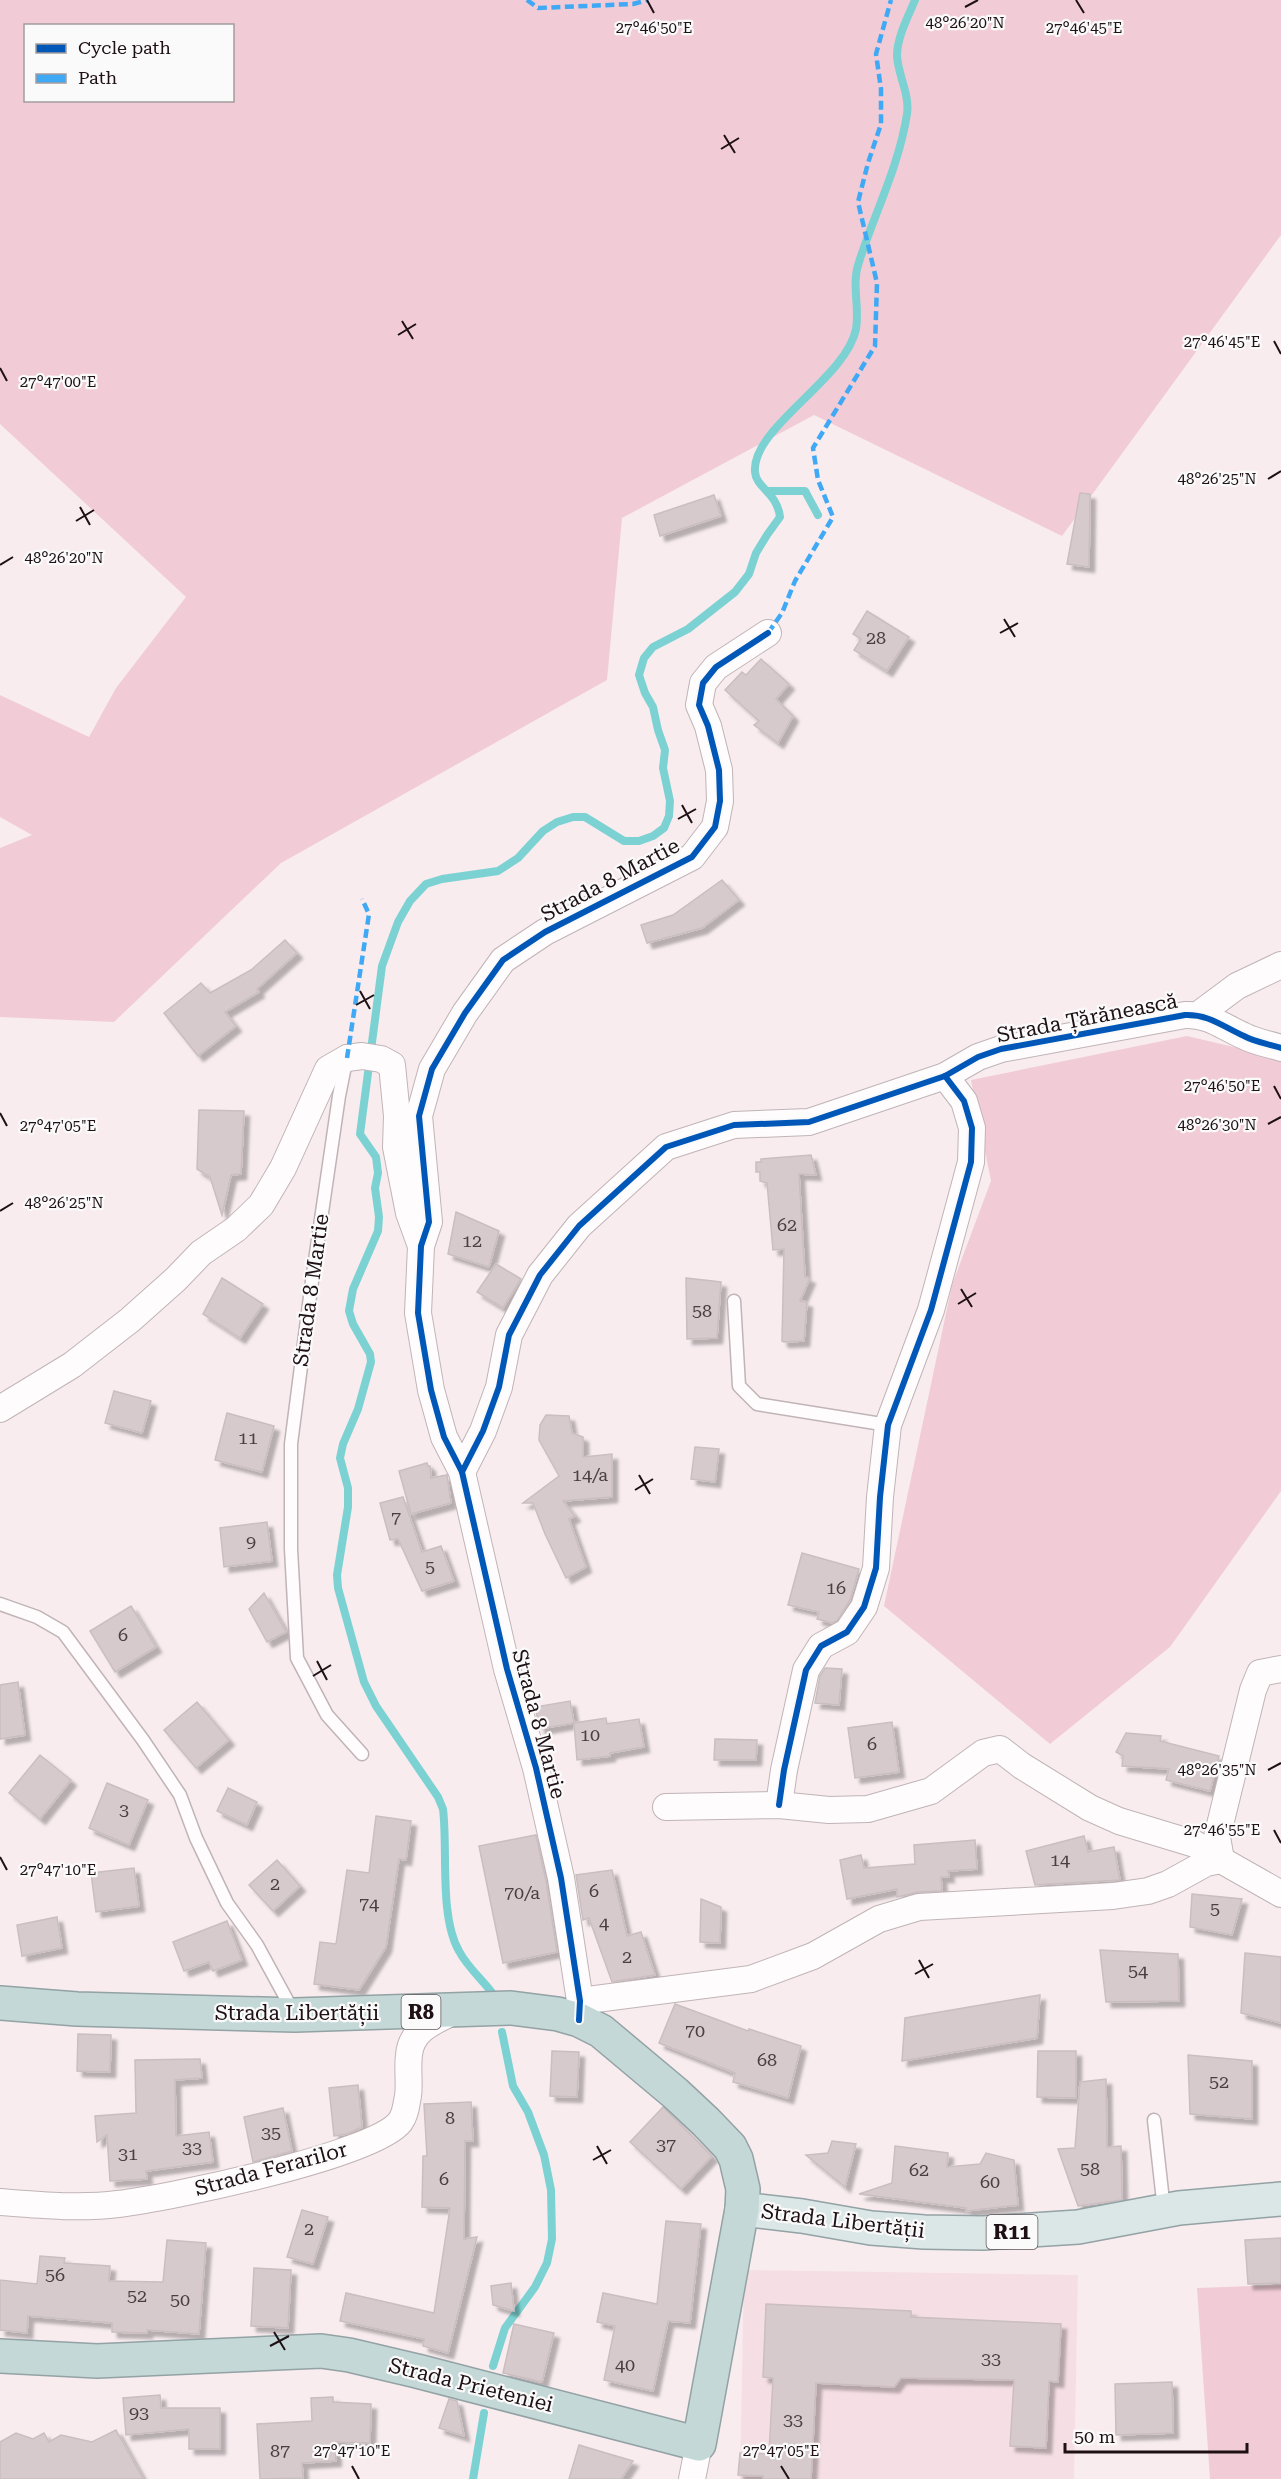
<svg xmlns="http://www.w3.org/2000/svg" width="1281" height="2479" font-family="'Roboto Serif',serif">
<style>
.built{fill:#f5dfe4}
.green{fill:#f1ccd6;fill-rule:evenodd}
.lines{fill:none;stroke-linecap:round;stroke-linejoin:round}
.stream{stroke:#7cd2d2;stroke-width:8}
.building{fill:#d7cacd;stroke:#cabec1;stroke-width:1.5;filter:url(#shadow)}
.lane-casing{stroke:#c0b4b7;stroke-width:15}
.street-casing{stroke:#c0b4b7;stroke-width:28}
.primary-casing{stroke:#93a2a4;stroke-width:36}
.highway-casing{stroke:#93a2a4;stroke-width:36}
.lane{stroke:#fefcfd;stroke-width:12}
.street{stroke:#fefcfd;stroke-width:26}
.primary{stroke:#dbe6e6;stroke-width:33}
.highway{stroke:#c4d8d7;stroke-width:33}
.quiet{stroke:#3fa9f5;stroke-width:4.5;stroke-dasharray:9 4.5;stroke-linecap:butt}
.cycleway-casing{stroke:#fafafa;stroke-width:10}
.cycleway{stroke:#0057b8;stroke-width:6}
.ticks{fill:none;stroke:#1e1014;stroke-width:2}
.labels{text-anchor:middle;stroke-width:4.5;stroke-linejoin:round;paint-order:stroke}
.number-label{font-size:18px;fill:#4c3e42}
.shield{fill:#fafafa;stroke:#605659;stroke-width:1.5}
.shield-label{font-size:20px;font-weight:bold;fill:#1e1014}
.street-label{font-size:21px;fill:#1e1014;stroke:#fafafa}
.ticks-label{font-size:15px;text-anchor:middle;fill:#1e1014;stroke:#fafafa;stroke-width:4.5;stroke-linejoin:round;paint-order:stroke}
</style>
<defs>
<filter id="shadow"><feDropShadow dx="5.5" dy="5.5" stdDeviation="1.5" flood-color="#0004"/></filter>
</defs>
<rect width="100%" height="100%" fill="#f8ecef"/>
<!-- built -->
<path class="built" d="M744,2270L1078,2275L1074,2479H740Z"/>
<!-- green -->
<g class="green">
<path d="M0,0H1281V235L1062,536L814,415L622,518L607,680L281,863L114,1022L0,1017V848L32,835L0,817V695L89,737L116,688L186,597L0,424ZM26,26H232V100H26Z"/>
<path d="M1187,1036L1281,1058V1491L1170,1647L1050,1744L884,1606L952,1285L991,1181L971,1080Z"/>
<path d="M1281,2285V2479H1210L1197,2288Z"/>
</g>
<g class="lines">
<!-- stream -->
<g class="stream">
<path d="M768,491H805L818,515"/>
<path d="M493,1994C482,1979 468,1968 459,1951C439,1916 448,1849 443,1809L438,1797L376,1706L364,1682L338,1588L337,1575L348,1507V1488L340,1458L343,1444L358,1409L371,1362L370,1354L353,1324L349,1311L353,1289L378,1231L379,1217L375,1188L378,1173L376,1157L360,1134L382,966L398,922L410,901L426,884L442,879L498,871L518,858L543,831L557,822L573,817H585L624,841H639L653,836L664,828L669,816L670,801L663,768L665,750L658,730L653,707L645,693L639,675L644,658L653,647L688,629L735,592L749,574L756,553L767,535L780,517C777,492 756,488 755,472C751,428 846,379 856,329C860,307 851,284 859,262C875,212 899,166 907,114C910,95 898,75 897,56C897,37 908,17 915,0"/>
<path d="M493,2366L505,2328L535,2287L547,2263L552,2239L551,2190L544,2155L528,2112L513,2086L502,2032"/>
<path d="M473,2479L484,2413"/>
</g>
</g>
<!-- building -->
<g class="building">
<path d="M1080,493L1090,494L1089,567L1067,564Z"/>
<path d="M714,495L721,516L660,536L654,515Z"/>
<path d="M867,611L909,637L887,671L854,650L861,639L853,634Z"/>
<path d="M761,659L789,684L776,699L793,716L778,743L754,725L759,721L725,690L742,672L746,675Z"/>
<path d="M722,880L739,900L702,928L647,943L641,925L673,915Z"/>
<path d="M285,940L297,953L257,989L259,992L225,1012L236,1026L198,1056L164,1013L201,983L210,993L251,970Z"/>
<path d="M199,1110L244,1111L241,1174L231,1175L222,1215L210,1177L197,1169Z"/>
<path d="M811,1155L816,1175L799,1174L805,1277L810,1278L800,1301L807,1302L804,1341L784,1342L782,1341L784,1249L773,1250L767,1183L760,1181V1172H756V1162H761V1159Z"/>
<path d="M456,1212L499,1231L489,1267L448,1254Z"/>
<path d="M496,1264L521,1279L503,1308L477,1292Z"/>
<path d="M222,1278L263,1304L240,1338L203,1314Z"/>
<path d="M686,1278L721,1282L717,1338L687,1339Z"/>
<path d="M114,1391L151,1401L142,1433L105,1423Z"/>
<path d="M227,1413L274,1426L262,1472L215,1460Z"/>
<path d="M546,1415L569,1416L572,1433L583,1437V1457L612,1454V1497L563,1501L575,1516L569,1519L586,1567L566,1578L545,1534L533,1503H523L559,1476L539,1440L540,1425Z"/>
<path d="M695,1447L719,1449L715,1482L691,1479Z"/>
<path d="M427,1463L428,1466H430L431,1478L447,1475L451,1503L411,1514L399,1471Z"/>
<path d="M403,1497L422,1552L441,1546L454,1581L422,1591L398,1539L390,1540L380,1503Z"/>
<path d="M267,1522L272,1561L224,1567L220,1528Z"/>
<path d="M802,1553L859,1569L850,1600L837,1621L832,1623L817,1619L819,1612L788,1605Z"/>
<path d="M264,1593L286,1632L267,1642L249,1609Z"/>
<path d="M131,1606L156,1647L115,1672L90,1631Z"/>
<path d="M825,1668L842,1669L839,1705L815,1703L820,1676Z"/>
<path d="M18,1682L25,1735L0,1739V1685Z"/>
<path d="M570,1701L574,1723L540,1729L535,1707Z"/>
<path d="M197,1702L229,1740L196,1768L164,1730Z"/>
<path d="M606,1718L607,1724L639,1719L644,1747L610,1753V1756L577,1760L574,1723Z"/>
<path d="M892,1722L899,1772L855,1778L848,1728Z"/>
<path d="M1126,1733L1161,1736L1160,1741L1219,1756L1210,1791L1166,1780L1169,1769L1122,1766L1123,1756L1116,1752Z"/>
<path d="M715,1739L757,1740L756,1760H714Z"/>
<path d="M40,1755L71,1780L40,1819L9,1793Z"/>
<path d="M107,1783L148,1800L129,1845L89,1828Z"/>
<path d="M228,1788L257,1802L247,1825L217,1811Z"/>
<path d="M376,1816L411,1821L406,1860L399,1859L386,1947L359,1990L314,1984L320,1942L336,1944L347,1870L369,1873Z"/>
<path d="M536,1835L546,1881L557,1952L503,1963L479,1846Z"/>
<path d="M1084,1836L1088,1852L1114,1847L1120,1880L1035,1885L1026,1851Z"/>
<path d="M975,1840L977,1869L948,1871L949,1877H941L942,1891L918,1892L897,1897V1889L847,1899L840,1860L861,1855L864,1868L915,1864L914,1845Z"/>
<path d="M277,1860L300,1886L273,1911L249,1885Z"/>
<path d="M134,1868L139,1906L96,1912L91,1873Z"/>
<path d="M612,1870L627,1936L641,1932L655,1975L612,1982L589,1918L583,1920L576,1875Z"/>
<path d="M1192,1894L1242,1899L1232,1935L1190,1927Z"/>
<path d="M701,1899L721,1907L720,1943L700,1942Z"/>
<path d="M57,1917L62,1948L22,1956L17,1925Z"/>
<path d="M227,1921L242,1960L213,1971L209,1962L184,1971L173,1942Z"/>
<path d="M1100,1950L1178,1954L1179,2001L1106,2002Z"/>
<path d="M1245,1953L1281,1957V2023L1241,2013Z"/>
<path d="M1040,1995L1037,2038L902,2061L905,2018Z"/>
<path d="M675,2004L748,2031L749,2029L801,2046L788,2098L733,2082L735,2073L659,2043Z"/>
<path d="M78,2034L111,2035L110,2072L77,2071Z"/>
<path d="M552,2051L579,2052L577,2097L550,2096Z"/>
<path d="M1038,2051H1076V2098L1037,2097Z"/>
<path d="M1188,2055L1252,2061V2119L1190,2114Z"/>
<path d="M200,2059L202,2078L175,2080L176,2136L209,2132L213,2162L146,2171L147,2179L110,2181L107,2135L97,2142L95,2116L136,2113L135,2060Z"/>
<path d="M1106,2079L1107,2147L1121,2146L1122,2200L1078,2206L1058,2149L1075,2148L1080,2082Z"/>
<path d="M358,2085L362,2127L347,2134L334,2136L329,2088Z"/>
<path d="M471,2102L473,2141H465L464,2239L477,2237L448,2353L423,2346L424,2339L340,2321L346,2293L434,2313L450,2208L422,2207L423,2156H427L424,2104Z"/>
<path d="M663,2107L712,2156L681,2189L630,2142Z"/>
<path d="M283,2108L292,2151L253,2162L244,2117Z"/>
<path d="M832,2141L856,2144L845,2187L806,2155L828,2153Z"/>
<path d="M895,2146L948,2153L947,2167L980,2164L986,2153L1014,2160L1018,2205L966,2211V2208L859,2194L892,2183Z"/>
<path d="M302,2210L328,2217L313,2264L287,2257Z"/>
<path d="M666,2221L701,2224L690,2323L668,2321L653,2391L604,2380L615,2326L597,2322L603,2293L657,2304Z"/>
<path d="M1281,2238V2283L1248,2284L1245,2240Z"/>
<path d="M167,2240L206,2243L199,2334L147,2330V2333L112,2332V2323L28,2316L27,2333L0,2330V2280L37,2284L40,2256L65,2258L64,2263L110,2266L109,2281L163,2282Z"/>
<path d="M254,2268L291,2270L288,2328L251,2326Z"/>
<path d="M511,2283L514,2311L493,2305L491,2286Z"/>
<path d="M766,2304L911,2311V2317L1061,2324L1058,2382L1049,2381L1046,2448L1010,2446L1014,2380L901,2378L894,2387L816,2383L811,2479H763V2476L738,2475L740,2453L769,2454L773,2378L763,2377Z"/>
<path d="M514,2324L554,2333L542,2382L503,2373Z"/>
<path d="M1172,2382L1173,2433L1116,2435L1115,2384Z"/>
<path d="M160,2395L161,2408H220V2449H189V2429L126,2435L123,2398Z"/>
<path d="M333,2397V2402L371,2404L370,2443L335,2442L336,2461L302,2463L303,2478L260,2479L257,2424L312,2421L311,2398Z"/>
<path d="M449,2399L457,2401L464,2436L439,2428Z"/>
<path d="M116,2430L143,2479H0V2442L16,2433L33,2439L44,2433L49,2442L61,2435L92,2442Z"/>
<path d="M579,2445L633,2461L621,2479H569Z"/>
</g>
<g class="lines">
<defs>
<g id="lane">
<path d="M346,1061L339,1096L312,1281L291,1444V1549L297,1658L327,1715L362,1754"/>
<path d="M734,1301L739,1386L757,1404L888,1425"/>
<path d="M0,1604L37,1617L63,1632L143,1740L180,1795L196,1838L227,1903L257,1945L293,2011"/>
<path d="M1154,2120L1164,2210"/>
</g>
<g id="street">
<path d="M1198,1015L1237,986L1281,965"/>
<path d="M0,1409L72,1365L130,1320L176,1279L201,1253L236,1229L261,1205L283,1168L328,1069L347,1058L362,1056L381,1059L392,1065L397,1116L396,1147L409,1213L421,1246"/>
<path d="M462,1472L483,1431L499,1387L509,1335L540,1275L579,1226L666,1147L734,1125L809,1122L945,1076L978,1057L1001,1049L1185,1015C1209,1014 1223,1027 1244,1036C1255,1042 1269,1044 1281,1048"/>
<path d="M779,1805L784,1770L806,1670L821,1646L847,1632L864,1607L876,1568L880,1497L888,1425L931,1310L971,1162L972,1128L964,1101L945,1076"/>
<path d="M666,1807L779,1805L829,1810L868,1809L931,1791L983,1753L1000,1749L1022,1766L1090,1808L1119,1821L1195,1844L1221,1860"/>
<path d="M1221,1860L1217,1837L1253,1690L1260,1673L1281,1669"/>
<path d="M580,2001L751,1979L813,1956L879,1919L919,1907L1113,1896L1148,1891L1168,1884L1206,1863L1221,1860L1281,1894"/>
<path d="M579,2020L580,2001L561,1878L536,1768L507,1669L462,1472L444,1437L431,1390L418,1313L421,1246L429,1222L419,1116L432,1069L465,1013L503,960L545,932L692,857L715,827L720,801L719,770L708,726L699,705L703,683L716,667L768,633"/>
<path d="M0,2202C38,2205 80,2209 118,2204C168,2198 373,2156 400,2122C406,2114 406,2105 408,2096C410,2082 407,2069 409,2055C411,2029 435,2021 455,2011"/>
<path d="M692,2479L699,2444"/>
</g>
<path id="primary" d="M742,2209L802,2216L871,2228L924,2232L983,2233L1078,2227L1179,2208L1281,2199"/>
<path id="highway" d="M0,2003L77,2009L295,2015L511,2008L558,2014L579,2020L601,2031L675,2093L706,2122L730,2147L736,2159L743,2189L742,2209L699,2444L417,2371L349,2355L321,2351L97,2361L0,2356"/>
</defs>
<!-- lane casing -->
<use href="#lane" class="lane-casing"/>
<!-- street casing -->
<use href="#street" class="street-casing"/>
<!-- primary casing -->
<use href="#primary" class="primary-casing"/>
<!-- highway casing -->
<use href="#highway" class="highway-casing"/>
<!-- lane -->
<use href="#lane" class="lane"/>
<!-- street -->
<use href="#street" class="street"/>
<!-- primary -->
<use href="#primary" class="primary"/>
<!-- highway -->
<use href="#highway" class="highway"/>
<!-- quiet -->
<g class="quiet">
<path d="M527,0L538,8L633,4L648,0"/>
<path d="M768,633L782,613L795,581L833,517L818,480L813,448L875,346L877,283L858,202L868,163L881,124V89L876,54L891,0"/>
<path d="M347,1058L369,914L362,899"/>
</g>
<defs>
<g id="cycleway">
<path d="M462,1472L483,1431L499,1387L509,1335L540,1275L579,1226L666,1147L734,1125L809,1122L945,1076L978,1057L1001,1049L1185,1015C1209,1014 1223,1027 1244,1036C1255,1042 1269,1044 1281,1048"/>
<path d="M779,1805L784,1770L806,1670L821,1646L847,1632L864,1607L876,1568L880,1497L888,1425L931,1310L971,1162L972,1128L964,1101L945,1076"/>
<path d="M579,2020L580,2001L561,1878L536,1768L507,1669L462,1472L444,1437L431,1390L418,1313L421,1246L429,1222L419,1116L432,1069L465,1013L503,960L545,932L692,857L715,827L720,801L719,770L708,726L699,705L703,683L716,667L768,633"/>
</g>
</defs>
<!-- cycleway casing -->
<use href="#cycleway" class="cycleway-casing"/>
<!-- cycleway -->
<use href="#cycleway" class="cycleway"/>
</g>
<!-- ticks -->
<path class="ticks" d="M647,0L654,13M1076,0L1084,13M965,7L978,0M724,135L735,153M721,149L739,138M402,321L413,339M398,335L416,324M1274,341L1281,354M0,368L7,381M1268,479L1281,471M80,507L90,525M76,521L94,510M0,565L13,557M1004,619L1015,637M1000,633L1018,623M682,805L692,823M678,819L696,809M360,991L370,1009M356,1005L374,995M1274,1086L1281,1099M0,1113L7,1126M1268,1124L1281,1117M0,1211L13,1203M961,1289L972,1307M958,1304L976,1293M639,1475L650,1494M635,1490L653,1479M317,1661L327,1680M313,1676L331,1665M1268,1770L1281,1763M1274,1830L1281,1843M0,1857L7,1870M919,1960L929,1978M915,1974L933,1964M597,2146L607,2164M593,2160L611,2150M274,2332L285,2350M270,2346L289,2336M352,2466L359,2479M781,2466L789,2479"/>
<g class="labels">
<!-- number labels -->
<g class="number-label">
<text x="876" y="644">28</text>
<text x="787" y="1231">62</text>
<text x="472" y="1247">12</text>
<text x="702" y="1317">58</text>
<text x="248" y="1444">11</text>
<text x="590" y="1481">14/a</text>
<text x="396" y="1524">7</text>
<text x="251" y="1548">9</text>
<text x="430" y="1573">5</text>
<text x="836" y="1594">16</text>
<text x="123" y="1641">6</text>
<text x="590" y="1741">10</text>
<text x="872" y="1750">6</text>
<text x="124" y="1816">3</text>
<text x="1060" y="1866">14</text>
<text x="275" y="1890">2</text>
<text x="594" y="1897">6</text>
<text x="522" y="1899">70/a</text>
<text x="369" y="1910">74</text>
<text x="1215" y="1915">5</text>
<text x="604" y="1929">4</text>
<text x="627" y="1963">2</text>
<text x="1138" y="1977">54</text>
<text x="695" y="2037">70</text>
<text x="767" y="2066">68</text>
<text x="1219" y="2088">52</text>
<text x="450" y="2124">8</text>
<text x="271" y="2139">35</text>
<text x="666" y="2151">37</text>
<text x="192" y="2154">33</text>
<text x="128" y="2160">31</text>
<text x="1090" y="2175">58</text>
<text x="919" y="2176">62</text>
<text x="444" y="2185">6</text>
<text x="990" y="2188">60</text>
<text x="309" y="2235">2</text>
<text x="55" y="2281">56</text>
<text x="137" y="2302">52</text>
<text x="180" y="2306">50</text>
<text x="991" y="2365">33</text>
<text x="625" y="2371">40</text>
<text x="139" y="2419">93</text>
<text x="793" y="2426">33</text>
<text x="280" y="2457">87</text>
</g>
<!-- shield labels -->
<g class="shield">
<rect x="401.5" y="1995" width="39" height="34" rx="4.5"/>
<rect x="986.5" y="2215" width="51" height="34" rx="4.5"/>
</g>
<g class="shield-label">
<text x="421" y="2019">R8</text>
<text x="1012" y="2239">R11</text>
</g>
<!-- street labels -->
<g class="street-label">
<text transform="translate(610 880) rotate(-28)" y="7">Strada 8 Martie</text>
<text transform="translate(1087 1018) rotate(-11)" y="7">Strada Țărănească</text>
<text transform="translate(311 1290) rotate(-82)" y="7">Strada 8 Martie</text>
<text transform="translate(539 1724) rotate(75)" y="7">Strada 8 Martie</text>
<text x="297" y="2020">Strada Libertății</text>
<text transform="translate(271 2169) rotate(-15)" y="7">Strada Ferarilor</text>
<text transform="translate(843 2221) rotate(7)" y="7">Strada Libertății</text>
<text transform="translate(471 2385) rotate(14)" y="7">Strada Prieteniei</text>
</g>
</g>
<g class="ticks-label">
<text x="965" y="28">48°26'20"N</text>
<text x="1084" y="33">27°46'45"E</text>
<text x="654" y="33">27°46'50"E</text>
<text x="1222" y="347">27°46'45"E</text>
<text x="58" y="387">27°47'00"E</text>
<text x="1217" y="484">48°26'25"N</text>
<text x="64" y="563">48°26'20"N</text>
<text x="1222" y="1091">27°46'50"E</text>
<text x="1217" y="1130">48°26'30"N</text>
<text x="58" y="1131">27°47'05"E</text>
<text x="64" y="1208">48°26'25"N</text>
<text x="1217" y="1775">48°26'35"N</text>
<text x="1222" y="1835">27°46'55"E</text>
<text x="58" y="1875">27°47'10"E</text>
<text x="352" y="2456">27°47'10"E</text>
<text x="781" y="2456">27°47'05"E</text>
</g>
<!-- legend -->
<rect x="24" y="24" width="210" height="78" fill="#fafafa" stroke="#a29c9e" stroke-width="1.5"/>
<rect x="36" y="44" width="30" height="9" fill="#0057b8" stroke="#a29c9e" stroke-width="1.5"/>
<text x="78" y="54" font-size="18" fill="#1e1014">Cycle path</text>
<rect x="36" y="74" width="30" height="9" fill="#3fa9f5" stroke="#a29c9e" stroke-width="1.5"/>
<text x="78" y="84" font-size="18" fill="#1e1014">Path</text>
<!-- scale -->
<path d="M1065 2443v9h182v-9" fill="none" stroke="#1e1014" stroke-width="3"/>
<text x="1074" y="2443" font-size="18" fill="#1e1014" stroke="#fafafa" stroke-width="4.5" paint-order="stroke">50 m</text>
</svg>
